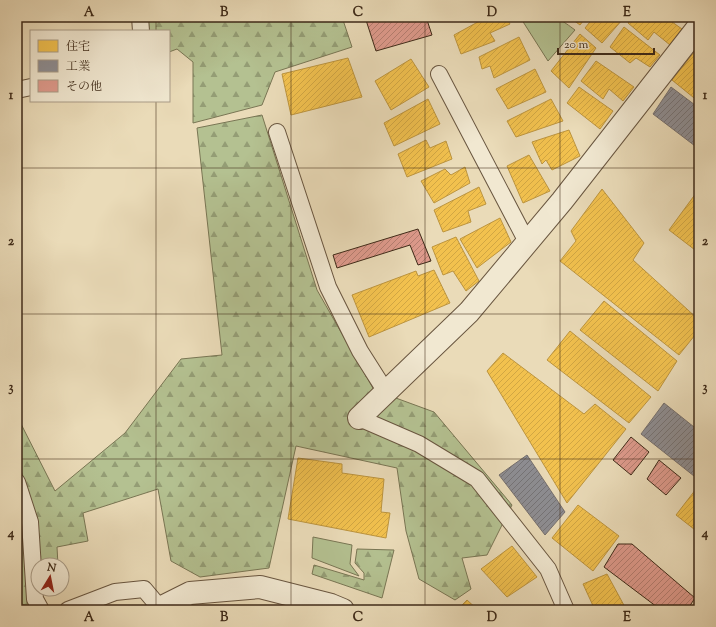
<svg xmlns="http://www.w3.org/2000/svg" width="716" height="627" font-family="'Sorts Mill Goudy','Noto Serif JP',serif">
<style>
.grass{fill:#b4c191;stroke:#797654}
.forest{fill:url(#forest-firs);stroke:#797654}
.homes{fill:url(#homes-hatch);stroke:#bc943e}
.industry{fill:url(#industry-hatch);stroke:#756f6d}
.building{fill:url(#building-hatch);stroke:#3e2a18}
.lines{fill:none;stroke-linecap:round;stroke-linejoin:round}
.service-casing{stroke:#695640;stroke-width:18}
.minor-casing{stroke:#695640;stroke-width:24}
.service{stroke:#f1e8d1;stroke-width:16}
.minor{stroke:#f1e8d1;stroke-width:22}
.grid{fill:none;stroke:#3e2a18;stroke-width:1;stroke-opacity:0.55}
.neatline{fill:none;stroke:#3e2a18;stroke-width:1.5}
.grid-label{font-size:13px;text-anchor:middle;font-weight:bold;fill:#3e2a18}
</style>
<defs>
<pattern id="forest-firs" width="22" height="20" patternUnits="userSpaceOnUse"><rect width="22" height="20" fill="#b4c191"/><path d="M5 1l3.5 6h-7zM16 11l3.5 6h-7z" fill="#949d75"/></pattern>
<pattern id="homes-hatch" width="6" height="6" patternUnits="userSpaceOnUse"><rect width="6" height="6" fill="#f2c14e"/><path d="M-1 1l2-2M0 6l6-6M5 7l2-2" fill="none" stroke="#d1a643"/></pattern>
<pattern id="industry-hatch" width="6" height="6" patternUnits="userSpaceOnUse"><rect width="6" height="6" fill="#8d8d92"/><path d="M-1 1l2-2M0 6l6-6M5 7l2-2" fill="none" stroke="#757376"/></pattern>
<pattern id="building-hatch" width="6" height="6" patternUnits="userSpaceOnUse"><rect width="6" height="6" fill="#de9a8c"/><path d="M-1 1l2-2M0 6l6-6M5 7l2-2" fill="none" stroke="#b57e71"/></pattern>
</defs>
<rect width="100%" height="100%" fill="#eadbb8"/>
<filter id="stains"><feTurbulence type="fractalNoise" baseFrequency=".005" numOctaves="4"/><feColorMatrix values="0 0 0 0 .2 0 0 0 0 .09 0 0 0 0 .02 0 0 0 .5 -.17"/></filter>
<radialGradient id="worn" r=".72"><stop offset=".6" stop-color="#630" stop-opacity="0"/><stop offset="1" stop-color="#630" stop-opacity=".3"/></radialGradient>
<!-- grass -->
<g class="grass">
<path d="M520,17H533L536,20C550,10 564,22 575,30L548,61Z"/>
<path d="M313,537L352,545L350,564L359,576L312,558Z"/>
</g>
<!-- forest -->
<g class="forest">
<path d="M143,17H342L352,47L275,72L262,105L193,123V62L177,49L169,52V31H148Z"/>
<path d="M262,115L317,290L374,390L434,412L512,505L487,555L462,558L471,589L455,600L419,579L406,531L397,468L296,446L269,568L200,577L171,561L158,489L83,513L88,541L57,547L58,565H40L37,520L17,458V416L55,491L125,433L181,359L222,355L197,128Z"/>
<path d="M17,510L21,524L30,606L17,603Z"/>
<path d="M357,549L394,550L382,598L312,574L314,565L364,580V573L355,563Z"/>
</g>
<!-- homes -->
<g class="homes">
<path d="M487,17H506L510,24L490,33L495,41L461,54L454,35Z"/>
<path d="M569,17H586L580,25Z"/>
<path d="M594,17H621L623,19L602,43L585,28Z"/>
<path d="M632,17H665L682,29L670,45L654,32L648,40L628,23Z"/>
<path d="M624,27L660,55L650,67L636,58L630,63L610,47Z"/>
<path d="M580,34L596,48L569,88L551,71Z"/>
<path d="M519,37L530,60L494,78L490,66L482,69L479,57Z"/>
<path d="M699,46V102L672,80Z"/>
<path d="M348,58L362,97L291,115L282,74Z"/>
<path d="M411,59L429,87L391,110L375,81Z"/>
<path d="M596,61L634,87L623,101L609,89L603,99L581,81Z"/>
<path d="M535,69L546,92L508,109L496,89Z"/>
<path d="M579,87L613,111L600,129L567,103Z"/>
<path d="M428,99L440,124L394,146L384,123Z"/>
<path d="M551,99L563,121L516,137L507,121Z"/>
<path d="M569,130L580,156L552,170L546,160L542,164L532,142Z"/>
<path d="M426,140L430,148L446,141L452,159L407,177L398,154Z"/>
<path d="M529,155L550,191L523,203L507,166Z"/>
<path d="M465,167L470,183L434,203L421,181L445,169L451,175Z"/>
<path d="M479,187L486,204L468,211L471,222L443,232L434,210Z"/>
<path d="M602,189L644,243L633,260L699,320V330L679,355L560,261L576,241L571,231Z"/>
<path d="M699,189V253L669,230Z"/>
<path d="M500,218L511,242L477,268L460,239Z"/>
<path d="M456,237L479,281L466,291L453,271L443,275L432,247Z"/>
<path d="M434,270L450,303L369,337L352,295L416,271L418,276Z"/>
<path d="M604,301L677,361L658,391L580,330Z"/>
<path d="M570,331L651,397L629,423L547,360Z"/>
<path d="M503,353L584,414L595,404L626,429L567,503L487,371Z"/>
<path d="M298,458L342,464V473L384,479L381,512L390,513L386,538L288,519Z"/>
<path d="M696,489L699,491V533L676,515Z"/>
<path d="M578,505L619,536L593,571L552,538Z"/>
<path d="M512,546L537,577L507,597L481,569Z"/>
<path d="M607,574L626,609L595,610L583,584Z"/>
<path d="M467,600L478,610H457Z"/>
</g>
<!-- industry -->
<g class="industry">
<path d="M671,87L699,108V149L653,114Z"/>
<path d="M664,403L699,431V480L641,434Z"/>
<path d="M527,455L565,512L545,535L499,475Z"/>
</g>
<!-- building -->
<g class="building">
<path d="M365,17H426L432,35L376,51Z"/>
<path d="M418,229L431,261L418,265L410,245L337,268L333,255Z"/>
<path d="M631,437L649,452L631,475L613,460Z"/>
<path d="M659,460L681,478L666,495L647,479Z"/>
<path d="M618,544H632L695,598L687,610H661L604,567Z"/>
</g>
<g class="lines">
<defs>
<g id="service">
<path d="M140,17L141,31"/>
<path d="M439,74L527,242"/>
<path d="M17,90L31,87"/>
<path d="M277,132L328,287L360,351L386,392"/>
<path d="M359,418L419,444L477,479L548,569L566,610"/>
<path d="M17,482L30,522L35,599L41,610"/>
<path d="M68,610L115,592L144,589L160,608"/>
</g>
<g id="minor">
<path d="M359,418L469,312L562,201L699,26"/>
<path d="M159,610L160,608L190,593L260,587L331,605L343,610"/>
</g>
</defs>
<!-- service casing -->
<use href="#service" class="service-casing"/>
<!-- minor casing -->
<use href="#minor" class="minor-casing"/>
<!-- service -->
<use href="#service" class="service"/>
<!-- minor -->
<use href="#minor" class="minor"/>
</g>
<!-- grid -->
<path class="grid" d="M156,17V31M291,17V610M425,17V610M560,17V610M156,101V610M17,168H699M17,314H699M17,459H699"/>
<!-- margin -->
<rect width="716" height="627" fill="none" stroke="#eadbb8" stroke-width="44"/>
<!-- legend -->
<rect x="30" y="30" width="140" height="72" fill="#f1e8d1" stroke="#a99c87"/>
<rect x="38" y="40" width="20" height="12" fill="#f2c14e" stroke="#a99c87"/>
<text x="66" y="50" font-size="12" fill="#3e2a18">住宅</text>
<rect x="38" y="60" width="20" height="12" fill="#8d8d92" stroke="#a99c87"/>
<text x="66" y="70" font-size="12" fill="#3e2a18">工業</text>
<rect x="38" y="80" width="20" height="12" fill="#de9a8c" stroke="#a99c87"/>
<text x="66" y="90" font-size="12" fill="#3e2a18">その他</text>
<!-- north arrow -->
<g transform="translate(50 577) rotate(10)"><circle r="19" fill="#f1e8d1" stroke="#a99c87"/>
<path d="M0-3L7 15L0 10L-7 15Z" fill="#8f2418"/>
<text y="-6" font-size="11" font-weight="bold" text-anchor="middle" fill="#3e2a18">N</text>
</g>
<!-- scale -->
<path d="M558 48v6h96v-6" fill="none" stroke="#3e2a18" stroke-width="2"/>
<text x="564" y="48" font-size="12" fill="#3e2a18" stroke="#f1e8d1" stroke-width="3" paint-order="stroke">20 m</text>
<rect x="22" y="22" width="672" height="583" class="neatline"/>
<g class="grid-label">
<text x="89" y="16">A</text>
<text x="224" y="16">B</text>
<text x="358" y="16">C</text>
<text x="492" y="16">D</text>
<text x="627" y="16">E</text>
<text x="11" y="99">1</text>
<text x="705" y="99">1</text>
<text x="11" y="245">2</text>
<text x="705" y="245">2</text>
<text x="11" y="391">3</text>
<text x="705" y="391">3</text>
<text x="11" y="537">4</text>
<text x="705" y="537">4</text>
<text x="89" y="621">A</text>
<text x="224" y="621">B</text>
<text x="358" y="621">C</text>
<text x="492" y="621">D</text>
<text x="627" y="621">E</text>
</g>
<rect width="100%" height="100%" filter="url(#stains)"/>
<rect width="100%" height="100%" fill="url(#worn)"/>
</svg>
